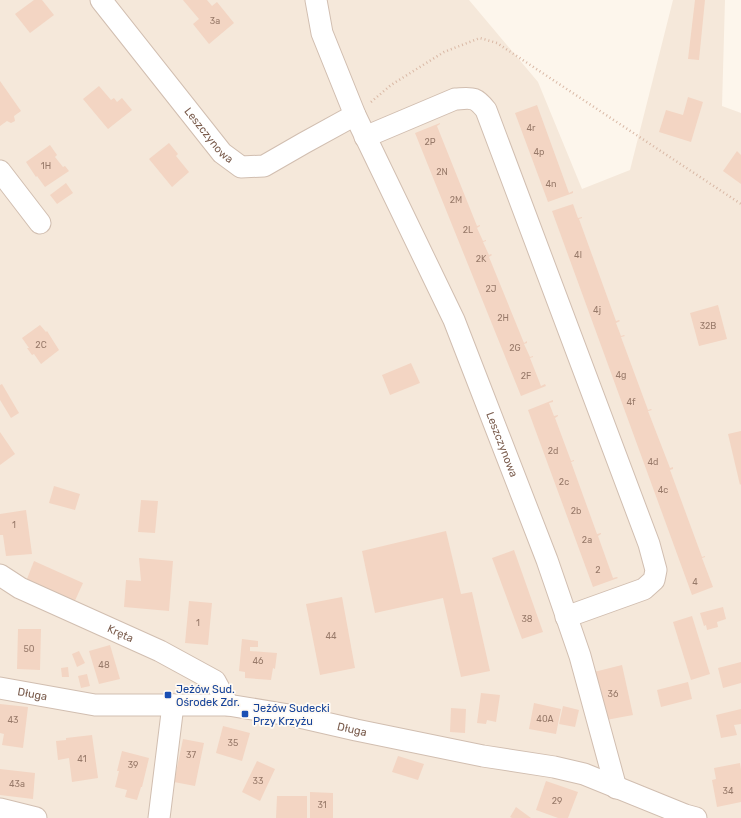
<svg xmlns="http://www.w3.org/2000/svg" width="741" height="818" font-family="Rubik,sans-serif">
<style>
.residential{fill:#f5e8da}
.building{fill:#f3d5c3}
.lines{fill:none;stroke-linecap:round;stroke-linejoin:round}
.minor-casing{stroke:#d1beb0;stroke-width:23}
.path{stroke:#d9b8a5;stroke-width:2.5;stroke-dasharray:1 3;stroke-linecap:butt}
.minor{stroke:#fff;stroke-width:21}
.transit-dot{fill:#1a4fb4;stroke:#fffaf3;stroke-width:1.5}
.labels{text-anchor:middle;stroke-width:3.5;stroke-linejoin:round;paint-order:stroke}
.number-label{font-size:9px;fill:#987a6a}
.street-label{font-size:11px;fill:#7a5c4d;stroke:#fffaf3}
.transit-label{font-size:11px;fill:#164399;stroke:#fffaf3;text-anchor:start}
</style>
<rect width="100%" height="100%" fill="#fdf6ec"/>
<!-- residential -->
<path class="residential" d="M0,0H469L538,82L582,189L630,170L673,0H725L722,106L741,113V818H0Z"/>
<!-- building -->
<g class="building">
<path d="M34,0H42L54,15L30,33L15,14Z"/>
<path d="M183,0H207L212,6L217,2L234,23L209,44L193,24L199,19Z"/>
<path d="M695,0H705L699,60L688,59Z"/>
<path d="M0,81L21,111L14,116L15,121L11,123L7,121L0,126Z"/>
<path d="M99,86L111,100L114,98L117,102L122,98L132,110L108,129L83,99Z"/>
<path d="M688,97L703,102L691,142L659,132L666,110L683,115Z"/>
<path d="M537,105L569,193L573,191V193L548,202L515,113Z"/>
<path d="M440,123V124L437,126L477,226L480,225V226L477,228L483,241L486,240V241L483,242L489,255L491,254L492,255L489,257L524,343L527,341V343L524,344L530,357L533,356V357L530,358L541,386L545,384L546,386L521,396L415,133Z"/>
<path d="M169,143L178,154L176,156L189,172L172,187L149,159Z"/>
<path d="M50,145L57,155L55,157L63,167L65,166L69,171L45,187L37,176L36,177L26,162Z"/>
<path d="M737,151L741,155V184L723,171Z"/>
<path d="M66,183L73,193L57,204L50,195Z"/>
<path d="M573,204L578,218L582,217V218L579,219L616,321L619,320L620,321L616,323L621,336L624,335L625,336L621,337L648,410L651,409L652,410L648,411L670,468L673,467V469L670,470L702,557L705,556V557L702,558L713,587L692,595L552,211Z"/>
<path d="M718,305L727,339L699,346L690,313Z"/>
<path d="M40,325L46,332L47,331L59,350L41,364L34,354L32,355L27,348H29L22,338Z"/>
<path d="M411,363L420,383L390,395L382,375Z"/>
<path d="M2,384L19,413L11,418L0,400V385Z"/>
<path d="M553,400V402L549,403L554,416L558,415V416L555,418L571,461L574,460V461L571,462L597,534L601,533V534L598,536L613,578L617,577L618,578L593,587L528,410Z"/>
<path d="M741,431V484L740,485L728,434Z"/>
<path d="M0,432L15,454L0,465Z"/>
<path d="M54,486L80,494L75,510L49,503Z"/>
<path d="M141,500L158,501L155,533L138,532Z"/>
<path d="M26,510L32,554L6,556L3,535H0V514Z"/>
<path d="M446,531L461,594L472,592L490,671L461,677L443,598L375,613L362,551Z"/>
<path d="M514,550L543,632L522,639L492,558Z"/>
<path d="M139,558L173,561L169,611L124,607L126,580L141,581Z"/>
<path d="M34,561L83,583L73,605L25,584Z"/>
<path d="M342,597L355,668L320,675L306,604Z"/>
<path d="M189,601L212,603L208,645L185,643Z"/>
<path d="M723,607L726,619L717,622L718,627L707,630L706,625L704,626L700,613Z"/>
<path d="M692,616L710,674L691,680L673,622Z"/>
<path d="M18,629H41L40,670L17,669Z"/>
<path d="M242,639L258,641V647H250V651L277,653L275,669L273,668L271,680L245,678V672L239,671Z"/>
<path d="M110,645L120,679L99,684L89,651Z"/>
<path d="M79,651L85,663L77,667L72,654Z"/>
<path d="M741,662V683L723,688L718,668Z"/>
<path d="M622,665L633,715L606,720L594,672Z"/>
<path d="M68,667L69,677H62L61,668Z"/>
<path d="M87,674L90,686L81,688L78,676Z"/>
<path d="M688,682L692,699L661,707L657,690Z"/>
<path d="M481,693L500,695L496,722L487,720L486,724L477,723Z"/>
<path d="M534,703L561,709L556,734L529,729Z"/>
<path d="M0,704L28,707L23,748L2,745L4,734L0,733Z"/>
<path d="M563,706L579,710L575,727L559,724Z"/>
<path d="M451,708L466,709L465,733L450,732Z"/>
<path d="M741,709V724L734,725L737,735L721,738L716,715Z"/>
<path d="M223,726L250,733L242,761L216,753Z"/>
<path d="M92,735L98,778L72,782L69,758L58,760L56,741L66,740V738Z"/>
<path d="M183,739L204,743L195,786L174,782Z"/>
<path d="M122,751L149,758L142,787H141L137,800L125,797L127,790L115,787L119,771H117Z"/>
<path d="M398,756L424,764L418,780L392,772Z"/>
<path d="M257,761L275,769L260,801L242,792Z"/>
<path d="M740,763L741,770V802L717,807L712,780L716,779L714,768Z"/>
<path d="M0,769L35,773L33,799L0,795Z"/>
<path d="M546,781L578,792L568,818H558L536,810Z"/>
<path d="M310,792L333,793V818H310Z"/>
<path d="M277,796H307V818H276Z"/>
<path d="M516,807L531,818H512L510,817Z"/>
</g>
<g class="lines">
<defs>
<g id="minor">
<path id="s1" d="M101,0L222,153L241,167L264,166L304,143L355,115"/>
<path id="s2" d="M316,0L322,33L355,115L454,320L547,560L580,656L616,788"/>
<path d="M365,137L455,99C472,98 475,96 486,110L649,544L656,570L654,580L644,589L566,617"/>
<path d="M0,171L40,223"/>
<path id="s3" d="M0,575L20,588L160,651L215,681L228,705"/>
<path id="s4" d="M0,688L95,705H228L295,716L356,730L483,756L554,767L584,774L685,815L696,818"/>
<path d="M0,809L36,818"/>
<path d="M159,818L173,705"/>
</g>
</defs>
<!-- minor casing -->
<use href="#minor" class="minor-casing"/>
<!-- path -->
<path class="path" d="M371,102L391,85L444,52L480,38L497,43L741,204"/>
<!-- minor -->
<use href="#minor" class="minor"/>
</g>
<!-- markers -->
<g class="transit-dot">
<rect x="164" y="691" width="8" height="8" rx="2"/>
<rect x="241" y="710" width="8" height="8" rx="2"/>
</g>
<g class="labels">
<!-- number labels -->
<g class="number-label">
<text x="215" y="24">3a</text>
<text x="531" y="131">4r</text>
<text x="430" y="145">2P</text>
<text x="539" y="155">4p</text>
<text x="46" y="169">1H</text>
<text x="442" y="175">2N</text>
<text x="551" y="187">4n</text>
<text x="456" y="203">2M</text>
<text x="468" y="233">2L</text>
<text x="578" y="258">4l</text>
<text x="481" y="262">2K</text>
<text x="491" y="292">2J</text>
<text x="597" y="313">4j</text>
<text x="503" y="321">2H</text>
<text x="708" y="329">32B</text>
<text x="41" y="348">2C</text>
<text x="515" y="351">2G</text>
<text x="621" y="378">4g</text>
<text x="526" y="379">2F</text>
<text x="631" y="405">4f</text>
<text x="553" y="454">2d</text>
<text x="653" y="465">4d</text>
<text x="564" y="485">2c</text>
<text x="663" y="493">4c</text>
<text x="576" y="514">2b</text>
<text x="14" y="528">1</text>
<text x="587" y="543">2a</text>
<text x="598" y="573">2</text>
<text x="695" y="585">4</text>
<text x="527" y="622">38</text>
<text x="198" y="626">1</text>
<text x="331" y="639">44</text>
<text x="29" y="652">50</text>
<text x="258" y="664">46</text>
<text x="104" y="668">48</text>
<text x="613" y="697">36</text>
<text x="545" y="722">40A</text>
<text x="13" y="723">43</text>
<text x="233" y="746">35</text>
<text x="191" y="758">37</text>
<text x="82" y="762">41</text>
<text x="133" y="768">39</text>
<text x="258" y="784">33</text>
<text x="17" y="787">43a</text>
<text x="728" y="794">34</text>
<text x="557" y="804">29</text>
<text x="322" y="808">31</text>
</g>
<!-- street labels -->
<g class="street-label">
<text dy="4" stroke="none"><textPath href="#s1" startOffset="173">Leszczynowa</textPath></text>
<text dy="4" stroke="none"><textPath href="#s2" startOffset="483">Leszczynowa</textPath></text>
<text dy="4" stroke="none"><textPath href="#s3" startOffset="134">Kręta</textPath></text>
<text dy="4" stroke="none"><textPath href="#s4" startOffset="33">Długa</textPath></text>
<text dy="4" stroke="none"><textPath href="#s4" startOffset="356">Długa</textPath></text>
</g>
<!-- transit labels -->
<g class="transit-label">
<text x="176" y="693">Jeżów Sud.<tspan x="176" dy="13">Ośrodek Zdr.</tspan></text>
<text x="253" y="712">Jeżów Sudecki<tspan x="253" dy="13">Przy Krzyżu</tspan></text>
</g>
</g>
</svg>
